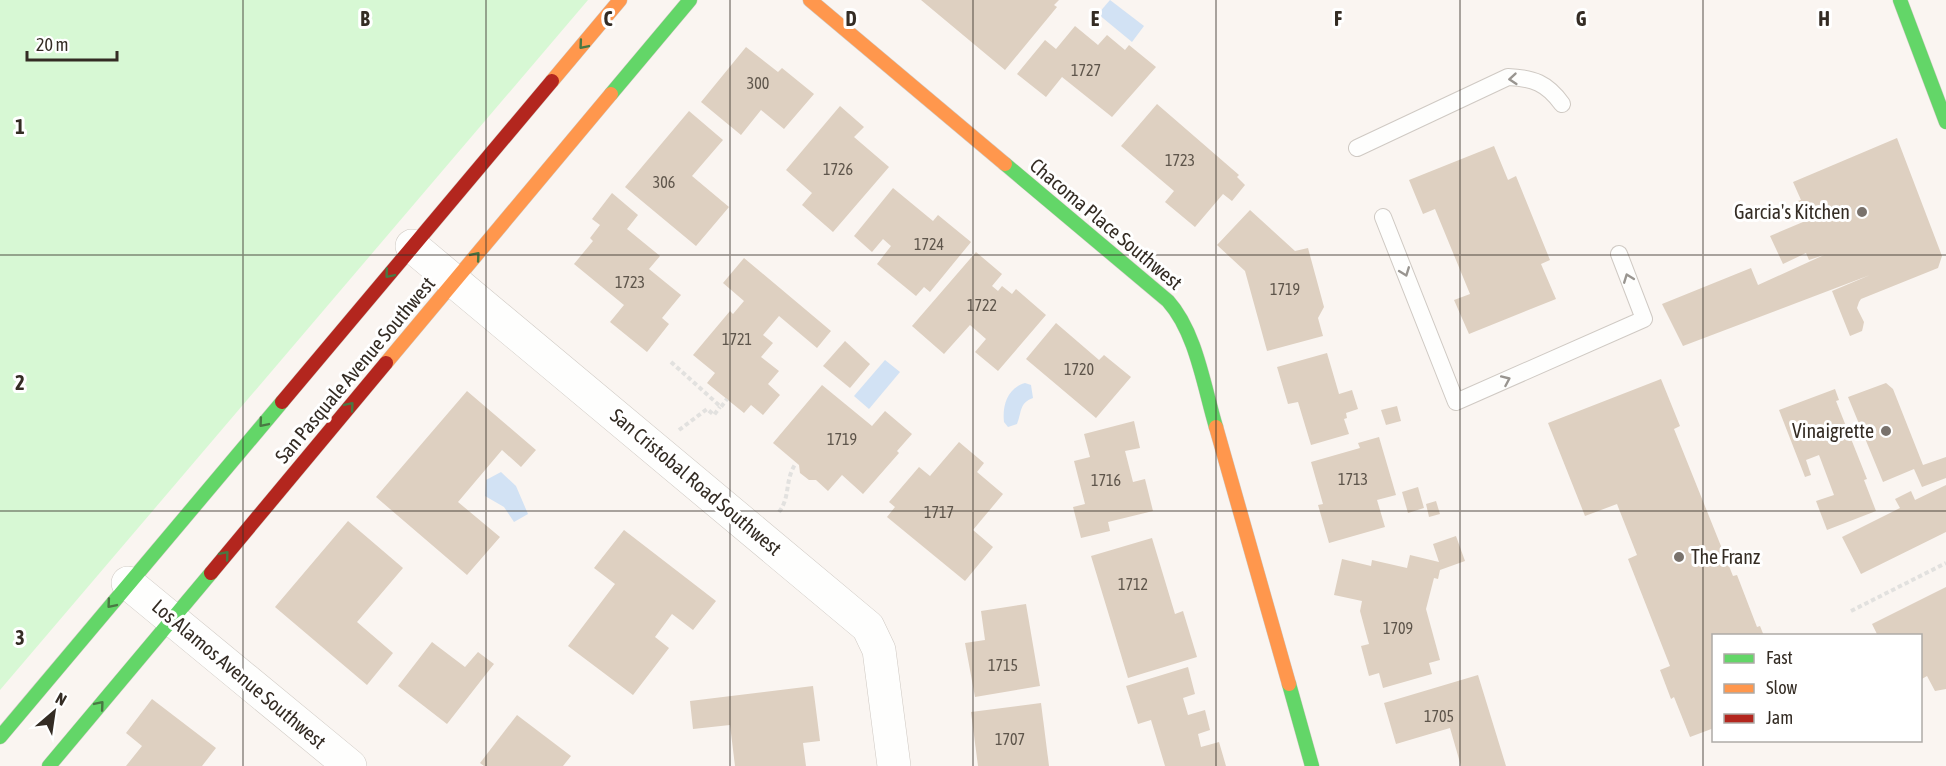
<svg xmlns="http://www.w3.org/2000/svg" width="1946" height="766" font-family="'Asap Condensed',sans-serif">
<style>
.green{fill:#d7f8d4}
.water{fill:#d2e2f4}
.building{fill:#ded0c1}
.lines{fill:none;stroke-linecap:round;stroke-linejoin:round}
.lane-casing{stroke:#cfc9c3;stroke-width:18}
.street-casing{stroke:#cfc9c3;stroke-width:34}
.fast-casing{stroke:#cfc9c3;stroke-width:15}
.slow-casing{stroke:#cfc9c3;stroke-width:15}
.jam-casing{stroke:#cfc9c3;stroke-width:15}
.path{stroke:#e2e1df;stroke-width:4;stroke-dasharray:4.5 3;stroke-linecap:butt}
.lane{stroke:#fefefd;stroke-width:16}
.street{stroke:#fefefd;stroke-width:33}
.fast{stroke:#63d668;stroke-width:14}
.slow{stroke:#ff974d;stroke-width:14}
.jam{stroke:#b3261e;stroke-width:14}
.oneway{stroke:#497843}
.oneway2{stroke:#999590}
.grid{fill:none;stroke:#342c24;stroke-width:1.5;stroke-opacity:0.55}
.poi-dot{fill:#79726c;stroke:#fff;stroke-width:2}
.labels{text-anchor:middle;stroke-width:6;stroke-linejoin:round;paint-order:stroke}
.number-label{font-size:16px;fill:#5e554b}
.poi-label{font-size:20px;fill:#342c24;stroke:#fff;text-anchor:end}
.street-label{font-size:20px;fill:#342c24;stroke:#fff}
.grid-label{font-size:20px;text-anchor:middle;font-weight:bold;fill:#342c24;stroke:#fff;stroke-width:6;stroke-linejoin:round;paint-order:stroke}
</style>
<rect width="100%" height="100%" fill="#faf5f1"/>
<!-- green -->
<path class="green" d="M0,0H588L0,690Z"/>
<!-- water -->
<g class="water">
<path d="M1110,0L1144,26L1132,42L1098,14Z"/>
<path d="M885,360L900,372L869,409L854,396Z"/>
<path d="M1025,383L1031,385L1033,398C1019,403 1022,412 1017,424L1008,427L1004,422C1002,405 1008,388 1025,383Z"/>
<path d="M501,472L516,486L528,514L514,522L504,507L485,496L486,480Z"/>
</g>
<!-- building -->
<g class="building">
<path d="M921,0H1059L1054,5L1057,7L1005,70Z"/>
<path d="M1075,26L1098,45L1107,35L1125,50L1129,45L1156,67L1112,117L1062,77L1046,97L1017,74L1045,40L1056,49Z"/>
<path d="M746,47L778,72L782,68L814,94L784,129L761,110L741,135L701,102Z"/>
<path d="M1157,104L1239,175L1237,177L1245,185L1232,201L1223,194L1195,227L1165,202L1174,191L1121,146Z"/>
<path d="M840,106L864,127L854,137L889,167L833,232L802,205L812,193L786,170Z"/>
<path d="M689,111L723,140L692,176L729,207L696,246L625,187Z"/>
<path d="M1897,138L1942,256L1938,268L1861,299L1859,302L1857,308L1864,322L1863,327L1862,331L1850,336L1832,291L1870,275L1683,346L1662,304L1751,268L1758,285L1824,255L1809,260L1806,253L1783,264L1770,236L1803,222L1794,202L1801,200L1793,182Z"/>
<path d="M1494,146L1508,180L1516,176L1550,260L1541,264L1556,299L1469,334L1454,300L1470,294L1435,209L1423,214L1409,180Z"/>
<path d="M893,188L933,221L938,215L971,242L930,292L924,287L916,296L877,264L891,246L883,239L872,252L854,236Z"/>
<path d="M612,193L638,215L627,229L660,256L649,269L681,295L662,318L669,324L647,352L610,322L624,305L574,264L593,241L590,238L600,225L592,219Z"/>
<path d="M1250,210L1295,251L1308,248L1324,307L1318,318L1323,336L1267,351L1245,271L1217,245Z"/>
<path d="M976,252L1002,274L992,286L998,291L1002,286L1012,294L1016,289L1046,315L998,371L975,352L986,339L970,325L944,354L912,326Z"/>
<path d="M744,258L831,331L817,348L779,316L763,335L773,343L761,357L779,371L768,384L780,395L763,415L751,405L744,413L707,383L715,373L693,355L730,311L733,314L744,301L723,283Z"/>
<path d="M1056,323L1099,360L1104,355L1131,377L1096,418L1026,359Z"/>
<path d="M845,341L870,364L850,388L823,366Z"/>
<path d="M1327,353L1339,394L1352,390L1358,409L1346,413L1347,418L1344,419L1349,434L1311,445L1298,402L1288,404L1277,367Z"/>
<path d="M1661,379L1680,426L1674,429L1733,576L1737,575L1757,627L1760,626L1764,636H1714V728L1690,737L1674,697L1671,699L1660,670L1670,666L1628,559L1637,555L1617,504L1585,516L1548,423Z"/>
<path d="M1886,383L1893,389L1923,465L1946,457V478L1922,487L1914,469L1883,482L1848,397Z"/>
<path d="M822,385L872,426L885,411L912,434L897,451L899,453L863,494L842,475L828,491L816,480H809L800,473L799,465L773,443Z"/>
<path d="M1835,389L1839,400L1836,401L1867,479L1864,480L1876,511L1827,530L1816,501L1834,495L1819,455L1806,460L1811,475L1805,477L1779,410Z"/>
<path d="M467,391L536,450L521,467L502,450L458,502L500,537L467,575L376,497Z"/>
<path d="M1397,406L1401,421L1386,425L1381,410Z"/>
<path d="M1134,421L1140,448L1125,451L1133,482L1145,479L1153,511L1108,522L1110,531L1081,538L1073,507L1085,504L1074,461L1090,457L1084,434Z"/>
<path d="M1379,437L1396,495L1377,500L1385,527L1329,543L1318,505L1323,504L1311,462L1360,448L1358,443Z"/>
<path d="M959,442L984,463L977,472L1003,494L973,530L993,547L965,581L887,517L895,507L889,502L919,467L930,476Z"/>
<path d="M1946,485V532L1861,574L1842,537L1900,508L1895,499L1911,491L1915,500Z"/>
<path d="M1418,487L1424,508L1408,513L1402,492Z"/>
<path d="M1436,501L1440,514L1429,517L1426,504Z"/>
<path d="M348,521L403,568L357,622L393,653L367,685L275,607Z"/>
<path d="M624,530L716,601L693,630L672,614L655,637L669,648L633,695L568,646L615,584L594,568Z"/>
<path d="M1456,536L1465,561L1440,570L1438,579L1434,578L1426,609L1440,660L1429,663L1432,674L1383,688L1379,673L1369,676L1361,646L1369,644L1360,611L1362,601L1334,595L1342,559L1371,566L1372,560L1407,568L1410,555L1439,562L1433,544Z"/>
<path d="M1152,538L1175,614L1183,611L1197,657L1128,678L1091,556Z"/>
<path d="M1946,587V689L1935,691L1927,676L1920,680V636H1878L1872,624Z"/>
<path d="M1026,604L1040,686L975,697L965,643L985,640L981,611Z"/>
<path d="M432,642L465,667L478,652L494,664L447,724L398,686Z"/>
<path d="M1188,667L1195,694L1183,698L1188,715L1205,710L1210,730L1198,734L1201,747L1219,742L1226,766H1165L1151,720L1138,724L1126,686Z"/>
<path d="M1478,675L1506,766H1461L1450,728L1396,744L1384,703Z"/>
<path d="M813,686L820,741L803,743L806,766H735L730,725L693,729L690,701Z"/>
<path d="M152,699L216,748L202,766H126L142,746L126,733Z"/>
<path d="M1041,703L1049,766H978L971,712Z"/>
<path d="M517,715L571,756L563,766H484L480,763Z"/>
</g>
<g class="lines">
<defs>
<g id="lane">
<path d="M1357,148L1508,77C1533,78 1547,83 1562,104"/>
<path d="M1383,217L1456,402L1644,319L1619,254"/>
</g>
<g id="street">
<path d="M412,246L868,627L879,650L894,766"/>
<path d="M128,583L350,766"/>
</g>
<g id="fast">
<path d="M1900,0L1946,122"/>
<path d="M611,94L690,0"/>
<path d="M1005,164L1168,301C1196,332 1204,387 1216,427"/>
<path d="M1289,684L1312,766"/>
<path d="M0,737L282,402"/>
<path d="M49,766L211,573"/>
</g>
<g id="slow">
<path d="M810,0L1005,164"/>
<path d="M552,81L620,0"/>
<path d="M386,363L611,94"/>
<path d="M1216,427L1289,684"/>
</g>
<g id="jam">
<path d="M282,402L552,81"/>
<path d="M211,573L386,363"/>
</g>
</defs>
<!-- lane casing -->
<use href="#lane" class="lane-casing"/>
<!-- street casing -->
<use href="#street" class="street-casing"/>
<!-- fast casing -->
<use href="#fast" class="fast-casing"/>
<!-- slow casing -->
<use href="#slow" class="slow-casing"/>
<!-- jam casing -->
<use href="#jam" class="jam-casing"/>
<!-- path -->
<g class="path">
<path d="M671,362L721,407L727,399"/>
<path d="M679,430L707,409L714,415L720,407"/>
<path d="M779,512C791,496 784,481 796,463"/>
<path d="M1851,611L1946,563"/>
</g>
<!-- lane -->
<use href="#lane" class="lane"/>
<!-- street -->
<use href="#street" class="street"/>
<!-- fast -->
<use href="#fast" class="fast"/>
<!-- slow -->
<use href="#slow" class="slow"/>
<!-- jam -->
<use href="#jam" class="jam"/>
</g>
<!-- one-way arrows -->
<defs><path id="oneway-chevron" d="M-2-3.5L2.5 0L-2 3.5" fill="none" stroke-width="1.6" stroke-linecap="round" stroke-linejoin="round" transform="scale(1.5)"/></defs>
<g class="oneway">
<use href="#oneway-chevron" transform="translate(583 45) rotate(130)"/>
<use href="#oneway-chevron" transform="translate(476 256) rotate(-50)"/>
<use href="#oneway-chevron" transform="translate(389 274) rotate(130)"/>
<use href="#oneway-chevron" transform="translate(350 406) rotate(-50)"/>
<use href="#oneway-chevron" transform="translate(263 423) rotate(130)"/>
<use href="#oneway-chevron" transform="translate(225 555) rotate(-50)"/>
<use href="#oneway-chevron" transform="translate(111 604) rotate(130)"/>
<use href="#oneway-chevron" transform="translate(100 705) rotate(-50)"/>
</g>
<g class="oneway2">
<use href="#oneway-chevron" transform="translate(1513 79) rotate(175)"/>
<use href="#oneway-chevron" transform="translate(1405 272) rotate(69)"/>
<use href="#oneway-chevron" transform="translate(1628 278) rotate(-111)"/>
<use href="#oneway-chevron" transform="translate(1506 380) rotate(-24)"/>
</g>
<!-- grid -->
<path class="grid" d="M243,0V766M486,0V766M730,0V766M973,0V766M1216,0V766M1460,0V766M1703,0V766M0,255H1946M0,511H1946"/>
<!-- markers -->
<g class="poi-dot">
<circle cx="1862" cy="212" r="6"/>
<circle cx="1886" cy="431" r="6"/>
<circle cx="1679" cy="557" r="6"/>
</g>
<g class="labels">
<!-- number labels -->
<g class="number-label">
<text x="1086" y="76">1727</text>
<text x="758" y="89">300</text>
<text x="1180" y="166">1723</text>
<text x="838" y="175">1726</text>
<text x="664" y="188">306</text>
<text x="929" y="250">1724</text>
<text x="630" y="288">1723</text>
<text x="1285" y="295">1719</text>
<text x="982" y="311">1722</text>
<text x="737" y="345">1721</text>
<text x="1079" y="375">1720</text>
<text x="842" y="445">1719</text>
<text x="1353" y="485">1713</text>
<text x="1106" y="486">1716</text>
<text x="939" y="518">1717</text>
<text x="1133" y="590">1712</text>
<text x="1398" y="634">1709</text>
<text x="1003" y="671">1715</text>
<text x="1439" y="722">1705</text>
<text x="1010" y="745">1707</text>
</g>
<!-- poi labels -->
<g class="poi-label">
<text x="1850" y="219">Garcia's Kitchen</text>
<text x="1874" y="438">Vinaigrette</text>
<text x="1691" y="564" text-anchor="start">The Franz</text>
</g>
<!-- street labels -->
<g class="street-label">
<text transform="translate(1106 224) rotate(40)" y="7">Chacoma Place Southwest</text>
<text transform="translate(355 370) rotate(-50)" y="7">San Pasquale Avenue Southwest</text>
<text transform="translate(696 482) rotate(40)" y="7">San Cristobal Road Southwest</text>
<text transform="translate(239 674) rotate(40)" y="7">Los Alamos Avenue Southwest</text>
</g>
</g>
<g class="grid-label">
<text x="365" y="26">B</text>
<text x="608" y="26">C</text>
<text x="851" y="26">D</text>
<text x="1095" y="26">E</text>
<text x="1338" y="26">F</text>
<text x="1581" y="26">G</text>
<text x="1824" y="26">H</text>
<text x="20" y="134">1</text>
<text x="20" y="390">2</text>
<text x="20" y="645">3</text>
</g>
<!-- legend -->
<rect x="1712" y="634" width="210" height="108" fill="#ffffff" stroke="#aeaba7" stroke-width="1.5"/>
<rect x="1724" y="654" width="30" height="9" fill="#63d668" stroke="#aeaba7" stroke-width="1.5"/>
<text x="1766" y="664" font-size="18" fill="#342c24">Fast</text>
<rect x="1724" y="684" width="30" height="9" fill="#ff974d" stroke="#aeaba7" stroke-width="1.5"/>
<text x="1766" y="694" font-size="18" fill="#342c24">Slow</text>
<rect x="1724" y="714" width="30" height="9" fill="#b3261e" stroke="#aeaba7" stroke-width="1.5"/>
<text x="1766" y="724" font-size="18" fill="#342c24">Jam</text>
<!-- north arrow -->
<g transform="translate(54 712) rotate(29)" stroke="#ffffff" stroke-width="4.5" paint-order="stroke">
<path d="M0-4.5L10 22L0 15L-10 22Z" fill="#342c24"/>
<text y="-9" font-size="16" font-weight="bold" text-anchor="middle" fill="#342c24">N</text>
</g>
<!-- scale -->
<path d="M27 51v9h90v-9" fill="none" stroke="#342c24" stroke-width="3"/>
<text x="36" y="51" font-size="18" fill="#342c24" stroke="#ffffff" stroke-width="4.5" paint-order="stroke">20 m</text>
</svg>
